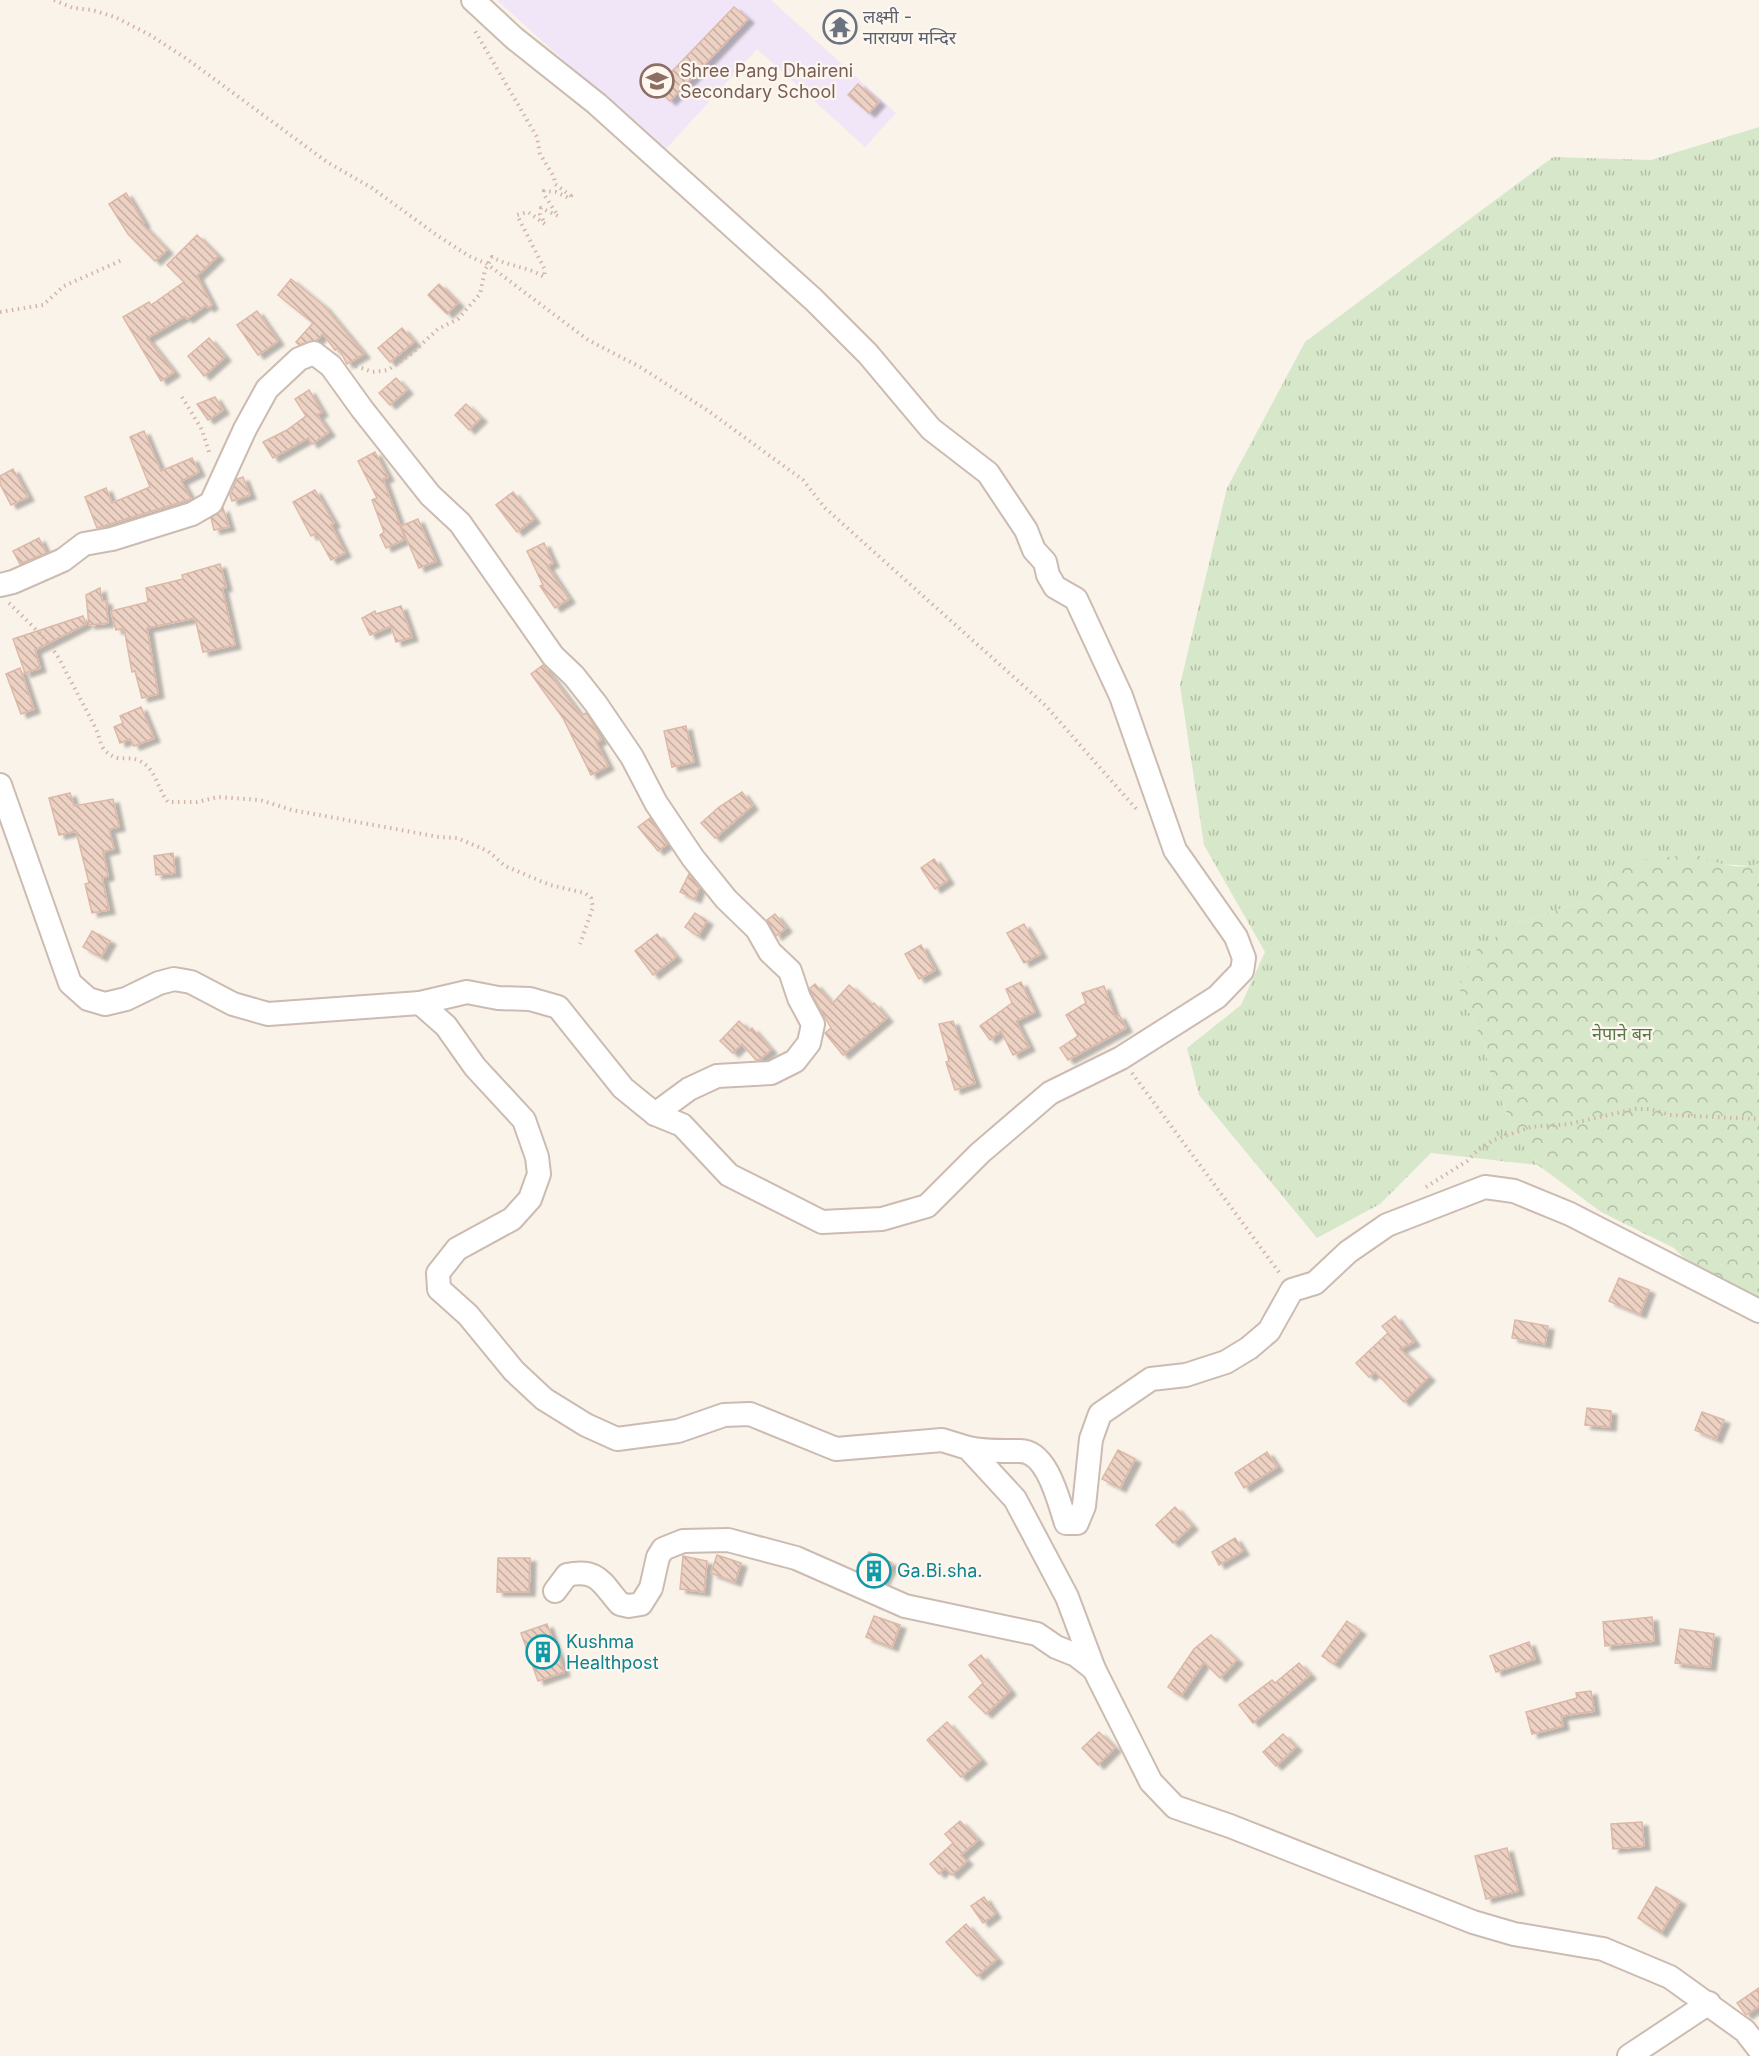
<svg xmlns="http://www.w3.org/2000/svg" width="1759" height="2056" font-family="Inter,'Noto Sans Devanagari',sans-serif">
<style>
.education{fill:#f0e6f7}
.grass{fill:url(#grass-tufts)}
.forest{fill:url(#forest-crowns)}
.building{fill:url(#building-back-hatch);stroke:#deb8a6;stroke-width:1.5;filter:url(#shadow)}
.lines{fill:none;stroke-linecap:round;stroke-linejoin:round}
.minor-casing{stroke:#ccbbb1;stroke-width:26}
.path{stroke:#d2b5a7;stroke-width:4;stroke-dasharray:1.5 4.5;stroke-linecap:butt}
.minor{stroke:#fff;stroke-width:22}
.labels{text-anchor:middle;stroke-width:4.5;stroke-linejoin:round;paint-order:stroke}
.worship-label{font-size:18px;fill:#5b616d;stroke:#fdf7f0;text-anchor:start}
.education-label{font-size:18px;fill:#785e54;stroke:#fdf7f0;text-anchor:start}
.park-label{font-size:18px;fill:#597849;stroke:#fdf7f0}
.culture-label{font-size:18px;fill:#0d838f;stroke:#fdf7f0;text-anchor:start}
</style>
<defs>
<pattern id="grass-tufts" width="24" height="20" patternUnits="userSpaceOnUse" patternTransform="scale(1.5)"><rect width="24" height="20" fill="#d7e7c9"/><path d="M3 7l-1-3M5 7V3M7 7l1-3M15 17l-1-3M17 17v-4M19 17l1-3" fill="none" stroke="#b3bea6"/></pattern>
<pattern id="forest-crowns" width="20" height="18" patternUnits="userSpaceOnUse" patternTransform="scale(1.5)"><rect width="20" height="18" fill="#d7e7c9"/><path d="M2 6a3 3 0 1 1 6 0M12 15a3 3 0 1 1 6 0" fill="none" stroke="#b3bea6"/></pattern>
<pattern id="building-back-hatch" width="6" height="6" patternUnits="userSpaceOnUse" patternTransform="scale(1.5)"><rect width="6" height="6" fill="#edd2c4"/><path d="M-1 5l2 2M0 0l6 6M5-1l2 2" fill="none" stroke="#c4ada2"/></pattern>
<filter id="shadow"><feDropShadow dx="6" dy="4" stdDeviation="1.5" flood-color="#0004"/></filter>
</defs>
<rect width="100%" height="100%" fill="#faf3ea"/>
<!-- education -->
<path class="education" d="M497,0H771L896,113L865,147L757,49L664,151Z"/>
<!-- grass -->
<path class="grass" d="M1759,127V863L1753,866L1718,864L1695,854L1614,869L1606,885L1589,899L1518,923L1460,993L1485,1046L1491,1078L1519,1139L1538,1165L1431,1153L1380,1204L1317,1238L1199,1095L1187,1048L1241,1005L1265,952L1204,845L1180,685L1227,488L1305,342L1553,157L1651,160Z"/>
<!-- forest -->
<path class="forest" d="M1695,854C1714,862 1740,872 1759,863V1318L1697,1271L1674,1248L1601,1212L1538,1165L1519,1139L1491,1078L1485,1046L1460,993L1462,976L1478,948L1518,923L1589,899L1606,885L1614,869L1633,861Z"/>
<!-- building -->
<g class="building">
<path d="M734,7L748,19L670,101L656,88Z"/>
<path d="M858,84L879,102L869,113L848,95Z"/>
<path d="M126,193L144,223L142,224L167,250L155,261L128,234L109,204Z"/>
<path d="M197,235L218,256L197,276L212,305L208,308L206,305L187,319L185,316L147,338L174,372L161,381L123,317L149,302L151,305L184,282L167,265Z"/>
<path d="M291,279L324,306L364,354L347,364L338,347L335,350L323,334L317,340L299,345L296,342L313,323L278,295Z"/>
<path d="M439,284L458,303L447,314L428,295Z"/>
<path d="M257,311L278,341L258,355L237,325Z"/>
<path d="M402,328L414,342L390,362L378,348Z"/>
<path d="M209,338L225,357L204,376L188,356Z"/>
<path d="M396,378L407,390L390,405L379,393Z"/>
<path d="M309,390L322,412L317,415L329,432L312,444L308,438L273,458L263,442L287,430L306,416L295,399Z"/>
<path d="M215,397L223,410L208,420L197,404Z"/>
<path d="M466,404L481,418L469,430L455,415Z"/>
<path d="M144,431L161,471L192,458L199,472L181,481L191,499L97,528L85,497L106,488L112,503L150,487L130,437Z"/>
<path d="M375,452L388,477L383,479L405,539L386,548L380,535L384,532L372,500L377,498L358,461Z"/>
<path d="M13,469L28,497L11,505L0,484V476Z"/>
<path d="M243,477L250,495L232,501L230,495L237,479Z"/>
<path d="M315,490L334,523L331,525L345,553L331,560L316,533L311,536L293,502Z"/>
<path d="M513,492L534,519L517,532L496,505Z"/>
<path d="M223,508L229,527L214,530L211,518Z"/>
<path d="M418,519L436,561L419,568L401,526Z"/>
<path d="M39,538L46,553L20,564L13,551Z"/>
<path d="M544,543L553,563L547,566L569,599L555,608L540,586L543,585L527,551Z"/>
<path d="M220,564L226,587L222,588L235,645L203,652L195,618L147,628L158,694L142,698L135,671L132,672L124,628L116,630L111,611L148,602L146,588L183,579L182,575Z"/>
<path d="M100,588L102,601H106L108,623L89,625L86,595Z"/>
<path d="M401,606L412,637L396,642L391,626L370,635L362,618L375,611L376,614Z"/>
<path d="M83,616L86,624L35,650L40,668L25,673L13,639Z"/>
<path d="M543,665L581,716L586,713L589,717L601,740L596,742L608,766L591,775L563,718L531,674Z"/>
<path d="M20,668L34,709L21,714L6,674Z"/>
<path d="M141,707L154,738L134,746L130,739L120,743L114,727L123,723L120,716Z"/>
<path d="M686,726L694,762L672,767L664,731Z"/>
<path d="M742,792L752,806L715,838L701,823L719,807Z"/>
<path d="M70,793L74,806L113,799L119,827L109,829L114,849L103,852L108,876L102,878L109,910L92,913L85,884L89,883L76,831L59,835L49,798Z"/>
<path d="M650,818L667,844L658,851L638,827Z"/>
<path d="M173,853L175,873L156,875L154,856Z"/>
<path d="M934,859L948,880L935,889L921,868Z"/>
<path d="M689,874L699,888L695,899L680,892Z"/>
<path d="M695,913L707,921L698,936L685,927Z"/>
<path d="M775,914L786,928L776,936L767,920Z"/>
<path d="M1024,924L1041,954L1024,963L1007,933Z"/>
<path d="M92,931L110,941L101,957L83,947Z"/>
<path d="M657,934L676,957L653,975L635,951Z"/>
<path d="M921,945L935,970L919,979L905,954Z"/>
<path d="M1021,982L1035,1012L1016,1021L1029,1047L1013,1055L1001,1031L990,1040L980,1026L1012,1003L1006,989Z"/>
<path d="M815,984L832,1004L849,985L872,1005L874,1003L887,1018L843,1055L825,1033L831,1028L811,993L810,988Z"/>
<path d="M1104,986L1115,1017L1119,1015L1126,1028L1068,1060L1060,1048L1078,1036L1066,1015L1086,1003L1082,993Z"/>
<path d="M739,1021L749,1031L752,1028L771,1050L759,1060H756L742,1044L733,1053L720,1041Z"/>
<path d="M953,1021L975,1083L955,1090L946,1062L949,1061L939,1024Z"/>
<path d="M1619,1278L1649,1290L1640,1314L1609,1301Z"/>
<path d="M1395,1316L1414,1342L1400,1349L1429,1377L1404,1402L1375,1372L1369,1377L1356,1363L1388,1333L1382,1326Z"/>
<path d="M1515,1320L1548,1326L1545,1344L1512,1338Z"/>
<path d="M1587,1408L1611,1411L1610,1427L1585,1425Z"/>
<path d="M1702,1412L1724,1420L1716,1439L1695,1430Z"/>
<path d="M1118,1450L1135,1459L1120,1488L1102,1479Z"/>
<path d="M1267,1452L1277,1467L1244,1488L1235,1473Z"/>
<path d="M1175,1507L1192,1526L1173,1543L1156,1525Z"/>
<path d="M1235,1538L1243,1551L1219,1565L1212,1552Z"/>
<path d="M869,1552L892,1563L883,1582L860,1572Z"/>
<path d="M717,1555L741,1563L735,1582L711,1573Z"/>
<path d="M683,1556L707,1561L704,1592L680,1589Z"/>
<path d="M498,1558H530L529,1592H497Z"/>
<path d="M874,1616L900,1625L892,1647L866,1637Z"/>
<path d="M1652,1617L1654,1641L1605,1646L1603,1622Z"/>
<path d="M1347,1621L1360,1631L1334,1664L1322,1656Z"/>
<path d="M547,1624L564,1672L538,1681L521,1633Z"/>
<path d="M1680,1629L1714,1634L1710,1667L1675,1663Z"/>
<path d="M1211,1635L1237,1660L1220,1678L1204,1662L1181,1696L1168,1687L1194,1649Z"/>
<path d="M1529,1642L1535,1659L1496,1672L1490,1656Z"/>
<path d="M981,1655L1010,1691L986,1714L969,1697L983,1683L969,1665Z"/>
<path d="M1299,1663L1310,1675L1253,1723L1239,1705L1272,1680L1275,1683Z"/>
<path d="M1591,1691L1594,1711L1561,1716L1563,1726L1532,1734L1526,1712L1577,1698L1576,1693Z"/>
<path d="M947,1722L981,1760L961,1777L927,1740Z"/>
<path d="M1099,1732L1115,1748L1098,1765L1082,1748Z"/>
<path d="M1283,1734L1296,1747L1276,1766L1263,1752Z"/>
<path d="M960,1821L978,1840L961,1855L967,1861L952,1875L945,1868L939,1874L930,1864L953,1843L945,1834Z"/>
<path d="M1642,1822L1644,1846L1613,1849L1611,1824Z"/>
<path d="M1507,1848L1518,1891L1486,1899L1475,1856Z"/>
<path d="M1656,1887L1680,1901L1661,1933L1638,1918Z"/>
<path d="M984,1897L995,1914L983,1923L971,1906Z"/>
<path d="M966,1924L997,1959L977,1976L946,1942Z"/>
<path d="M1759,1988V2006L1746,2015L1737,2003Z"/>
</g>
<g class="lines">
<defs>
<g id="minor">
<path d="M0,585L13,582L63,560L84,544L112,539L192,514L211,503L245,429L267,389L299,359L314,353L331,366L362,409L430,495L460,523L553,656L574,676L596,704L632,757L656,803L693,858L726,899L757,929L770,952L790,971L799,998L813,1024L809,1043L795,1061L771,1073L717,1076L689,1089L655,1114"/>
<path d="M0,785L70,983L88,999L105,1004L126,999L159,983L174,979L191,982L233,1004L268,1014L420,1003L467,992L498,998L530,999L558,1007L623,1088L655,1114L682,1125L729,1175L822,1222L882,1219L927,1206L980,1153L1050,1093L1121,1058L1217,997L1242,971L1244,958L1236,937L1175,850L1121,696L1076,599L1055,587L1048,575L1045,562L1034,550L1026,530L988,473L931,429L868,354L814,300L597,104L514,38L473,0"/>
<path d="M420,1003L446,1026L475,1067L524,1120L537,1157L539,1174L530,1199L512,1219L457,1249L438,1273L439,1289L468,1315L514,1371L544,1399L586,1425L617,1439L678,1431L724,1415L750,1414L836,1449L942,1440L968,1448L1015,1499L1067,1597L1094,1669L1151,1782L1175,1807L1230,1826L1473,1922L1514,1934L1603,1949L1670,1977L1745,2031L1759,2049"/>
<path d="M968,1448C987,1452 1002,1451 1020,1451C1048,1451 1059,1503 1066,1523H1077L1084,1506L1091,1439L1100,1414L1151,1379L1186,1375L1226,1362L1249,1348L1269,1331L1292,1290L1315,1283L1348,1252L1387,1225L1485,1187L1514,1191L1570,1214L1759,1311"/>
<path d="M555,1591L567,1575C599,1568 602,1584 620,1604L629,1606L641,1604L651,1588L658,1557L663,1549L683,1541L728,1540L796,1558L905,1606L1037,1634L1056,1647L1076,1655L1094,1669"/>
<path d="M1629,2056L1709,2003"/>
</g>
</defs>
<!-- minor casing -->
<use href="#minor" class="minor-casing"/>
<!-- path -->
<g class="path">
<path d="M54,0L73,8L92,10L115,17L150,35L187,59L327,162L372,188L438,236L469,256L487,264L588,340L640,367L707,410L803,480L825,508L1045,705L1138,811"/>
<path d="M0,312L43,305L64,286L122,260"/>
<path d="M356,366L372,372L388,370L411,354L438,329L458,319L480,294L485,270L492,257C509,267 527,266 544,277L545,270L517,215L528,212L545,224L540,214L541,208L558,216L545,196L544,191L556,192L569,198L571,196L555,184L554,177L540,154L537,137L475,31"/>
<path d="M182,397L202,430L210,455"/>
<path d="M9,603C27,621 49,640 61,662C72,684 84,705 95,727C99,734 99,741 103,748C116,765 127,754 140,761C156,769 158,790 168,802H197L218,797L260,800L292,810L439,837L457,838L488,851L505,866L550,885L585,893L591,898L593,907L580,944"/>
<path d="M1132,1073L1281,1275"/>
<path d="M1426,1187L1467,1161L1479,1149L1494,1140L1531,1127L1569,1124L1635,1109H1651L1670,1115L1759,1119"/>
</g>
<!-- minor -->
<use href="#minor" class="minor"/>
</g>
<!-- icons -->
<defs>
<symbol id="temple-ring" viewBox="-11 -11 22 22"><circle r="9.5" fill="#fdf7f0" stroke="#6b7280" stroke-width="1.5"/><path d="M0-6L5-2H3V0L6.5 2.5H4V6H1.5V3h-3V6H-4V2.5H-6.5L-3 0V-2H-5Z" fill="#6b7280"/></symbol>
<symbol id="school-ring" viewBox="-11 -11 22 22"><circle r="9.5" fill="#fdf7f0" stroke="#8d6e63" stroke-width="1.5"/><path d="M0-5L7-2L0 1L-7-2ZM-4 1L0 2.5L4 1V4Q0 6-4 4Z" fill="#8d6e63"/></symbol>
<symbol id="building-ring" viewBox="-11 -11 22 22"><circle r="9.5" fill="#fdf7f0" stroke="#0f9aa8" stroke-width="1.5"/><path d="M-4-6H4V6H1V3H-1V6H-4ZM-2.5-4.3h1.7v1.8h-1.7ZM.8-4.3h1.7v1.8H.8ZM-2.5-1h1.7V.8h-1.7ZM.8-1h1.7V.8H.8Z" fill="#0f9aa8"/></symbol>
</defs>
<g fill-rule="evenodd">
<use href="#temple-ring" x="821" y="8" width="38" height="38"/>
<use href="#school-ring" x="638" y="62" width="38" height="38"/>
<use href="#building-ring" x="855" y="1552" width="38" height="38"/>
<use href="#building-ring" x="524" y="1633" width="38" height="38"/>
</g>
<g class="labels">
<!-- worship labels -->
<g class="worship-label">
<text x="863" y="23">लक्ष्मी -<tspan x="863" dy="21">नारायण मन्दिर</tspan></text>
</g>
<!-- education labels -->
<g class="education-label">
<text x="680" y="77">Shree Pang Dhaireni<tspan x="680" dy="21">Secondary School</tspan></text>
</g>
<!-- park labels -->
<g class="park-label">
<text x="1622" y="1040">नेपाने बन</text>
</g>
<!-- culture labels -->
<g class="culture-label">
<text x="897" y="1577">Ga.Bi.sha.</text>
<text x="566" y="1648">Kushma<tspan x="566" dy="21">Healthpost</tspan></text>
</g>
</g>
</svg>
